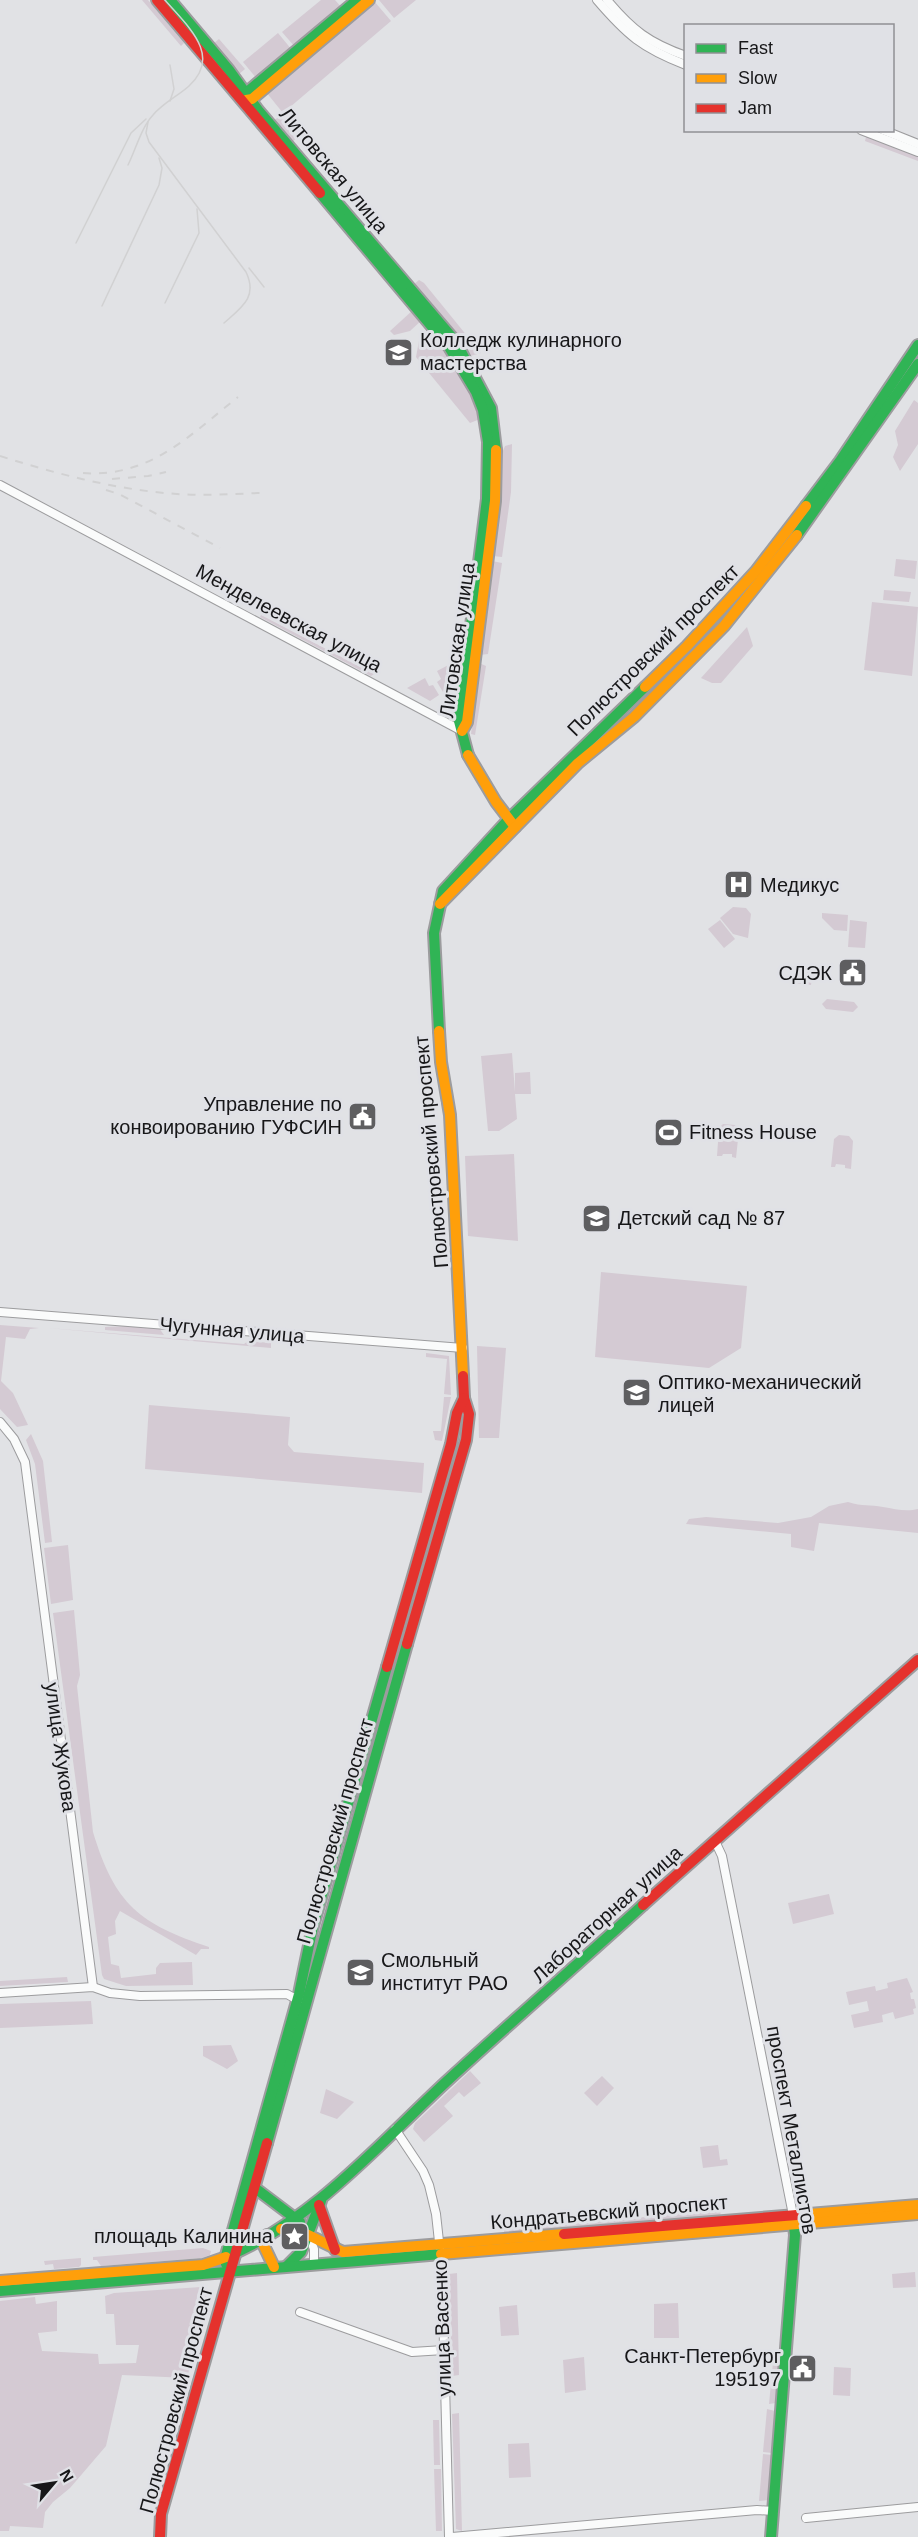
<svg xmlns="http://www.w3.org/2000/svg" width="918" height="2537" font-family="Arial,sans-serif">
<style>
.green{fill:#d4cad3}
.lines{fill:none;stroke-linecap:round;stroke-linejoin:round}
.street-casing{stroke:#9c9c9e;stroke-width:10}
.fast-casing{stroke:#9c9c9e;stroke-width:14}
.slow-casing{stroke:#9c9c9e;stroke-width:14}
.jam-casing{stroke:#9c9c9e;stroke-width:14}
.street{stroke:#fafbfb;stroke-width:8}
.fast{stroke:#30b455;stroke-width:10}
.slow{stroke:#ff9f0a;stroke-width:10}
.jam{stroke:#e5322d;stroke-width:10}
.tram{stroke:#d1d1d2;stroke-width:1.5}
.rail{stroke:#d1d1d2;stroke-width:2;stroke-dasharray:8 8;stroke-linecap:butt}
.labels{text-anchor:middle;stroke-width:6;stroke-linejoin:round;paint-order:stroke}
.street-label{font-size:20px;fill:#171719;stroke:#e0e1e6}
.poi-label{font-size:20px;fill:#171719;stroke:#e0e1e6;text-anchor:start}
</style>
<rect width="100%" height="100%" fill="#e1e2e5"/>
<!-- green -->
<g class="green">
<path d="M142,0H148L184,43L181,46Z"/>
<path d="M321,0H335L342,8L295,47L282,32Z"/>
<path d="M379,0H416L394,18Z"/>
<path d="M374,1L391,21L283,113L266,92Z"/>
<path d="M278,33L292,50L257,79L243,62Z"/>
<path d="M219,39L245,69L239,74L213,44Z"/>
<path d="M280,116L298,137L292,142L273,121Z"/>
<path d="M866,137L918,156V161L865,141Z"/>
<path d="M419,280L424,283L481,353L470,356L413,285Z"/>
<path d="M413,310L422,320L410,331L394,335L390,331Z"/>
<path d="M430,331C452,355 472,388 480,419L470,423L416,357L419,341Z"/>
<path d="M914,400L918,403V444L900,471L893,457L898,445L895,431Z"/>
<path d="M512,444L511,492L502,557L493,556L500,502L502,453L505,446Z"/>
<path d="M896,559L917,561L915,579L894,576Z"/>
<path d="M492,561L502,563L488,654L480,655Z"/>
<path d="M884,590L911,592L909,602L883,600Z"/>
<path d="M872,602L918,607L912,676L864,670Z"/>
<path d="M261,615L374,674L371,676L260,617Z"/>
<path d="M747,627L753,646L721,683H712L701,678Z"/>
<path d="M458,660L454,684L443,692L437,682L441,679L437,671Z"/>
<path d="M479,663L486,666L475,735L471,734Z"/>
<path d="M425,678L429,686L433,685L439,695L430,701L407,688Z"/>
<path d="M733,907L746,908L751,914L748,938L733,934L720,918Z"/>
<path d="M822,913L848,915L847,931L834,930L822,918Z"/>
<path d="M720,920L735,939L724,948L708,929Z"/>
<path d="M850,920L867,922L865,948L848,947Z"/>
<path d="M797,967L813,969L811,985L795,983Z"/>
<path d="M827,999L854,1002L858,1007L853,1012L826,1009L822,1004Z"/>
<path d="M512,1053L515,1092V1073L530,1072L531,1094H515L517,1119L499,1131H488L481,1056Z"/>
<path d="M723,1124L735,1125L739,1130L736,1158L732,1157V1154H723L722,1156H717L719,1128Z"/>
<path d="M839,1135L849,1136L853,1141L851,1169L845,1168V1165L836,1164L835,1167H831L834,1139Z"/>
<path d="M514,1154L518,1241L468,1236L465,1156Z"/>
<path d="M601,1272L747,1286L741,1348L709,1368L595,1357Z"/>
<path d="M0,1325L39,1328L30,1329L25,1339L6,1337L1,1381L13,1393L28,1425L17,1427L0,1409Z"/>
<path d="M126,1326L159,1328L164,1335L105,1330V1327Z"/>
<path d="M48,1328L244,1344L248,1341L271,1343V1348Z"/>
<path d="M477,1346L506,1348L499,1438H479Z"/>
<path d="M426,1353L449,1356L451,1395L444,1394L447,1359L426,1357Z"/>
<path d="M444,1397H451L442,1441L435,1440L433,1431H441Z"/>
<path d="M149,1405L290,1417L288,1445L294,1452L424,1463L422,1493L145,1469Z"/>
<path d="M31,1434L43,1461L52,1542L45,1543L35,1464L26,1440Z"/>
<path d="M848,1502C863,1507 870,1504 883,1507C895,1509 906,1512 918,1509V1533L819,1523L814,1551L791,1547V1534L686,1524L689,1519L706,1517L778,1523L811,1517L829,1506Z"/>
<path d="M68,1545L73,1600L51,1604L44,1548Z"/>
<path d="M74,1610L80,1675L77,1686L93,1832C115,1905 140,1924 209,1947V1949H201L196,1955L120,1911L115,1921L116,1934L108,1937L111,1964L119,1966L121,1978L156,1974V1968L160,1963L192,1962L193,1985L126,1986L104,1979L102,1975L53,1613Z"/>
<path d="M829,1894L834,1914L793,1924L788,1903Z"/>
<path d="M67,1977L68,1982L0,1986V1981Z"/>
<path d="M907,1978L913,1992L910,1993L911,1999H914L916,2008L913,2009L914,2014L895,2019L893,2012L882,2015L883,2022L854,2028L851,2015L869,2011L867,2001L849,2005L846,1992L875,1986L876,1991L888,1988L887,1983Z"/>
<path d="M91,2001L93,2024L0,2028V2004Z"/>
<path d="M231,2045L238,2061L227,2069L203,2056V2046Z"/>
<path d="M470,2071L481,2083L464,2097L459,2092L444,2106L453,2116L424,2142L413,2129L415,2123Z"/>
<path d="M602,2076L614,2088L597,2106L584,2093Z"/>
<path d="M326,2089L354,2102L337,2119L320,2113Z"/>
<path d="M718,2145L720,2160L727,2159L728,2165L703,2168L700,2147Z"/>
<path d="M720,2210L721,2217L504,2236V2230Z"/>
<path d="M769,2228V2233L584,2249V2244Z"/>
<path d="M203,2248L211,2251L210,2255L202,2258L101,2266L97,2260H93V2257Z"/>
<path d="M81,2258V2265L79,2267L54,2269L53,2264L45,2265L44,2261Z"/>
<path d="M915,2272L916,2287L893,2288L892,2274Z"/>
<path d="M457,2273L459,2375L452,2376L449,2274Z"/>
<path d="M201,2287L205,2289L209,2296L187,2378L122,2375L106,2446L70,2488L53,2502L45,2512L43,2528L10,2526L9,2531H0V2301L35,2297L36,2304L57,2301V2331L38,2333L42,2351L98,2354L99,2364L136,2363L139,2345H116L114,2314H106L105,2296L114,2293Z"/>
<path d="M678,2303L679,2338H654V2304Z"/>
<path d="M517,2305L519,2335L501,2336L499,2307Z"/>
<path d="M774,2352L780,2353L776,2403L769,2404Z"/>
<path d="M584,2357L586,2390L565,2393L563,2360Z"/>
<path d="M834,2367L851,2368L850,2396L833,2395Z"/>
<path d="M767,2409L775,2411L772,2453L763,2452Z"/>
<path d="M459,2413L462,2531L456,2529L452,2414Z"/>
<path d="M433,2420H439L440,2465H434Z"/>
<path d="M529,2443L531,2477L509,2478L508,2444Z"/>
<path d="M763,2454L772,2455L768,2500L759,2501Z"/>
<path d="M434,2469H441L442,2531H436Z"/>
</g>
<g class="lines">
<defs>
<g id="street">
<path d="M597,0C627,35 642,48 686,65"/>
<path d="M607,0C632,30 649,43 686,56"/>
<path d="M861,130L918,152"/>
<path d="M883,130L918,144"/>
<path d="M0,485L462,731"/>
<path d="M0,1312L463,1348"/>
<path d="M0,1422L14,1439L25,1462L93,1987"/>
<path d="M715,1841L722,1856L793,2215"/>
<path d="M0,1993L93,1987L110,1993L140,1996L287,1994L301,2002"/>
<path d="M395,2129L423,2171L429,2185L436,2214L442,2269L449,2537"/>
<path d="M308,2235L314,2249V2263"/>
<path d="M300,2312L412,2352L444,2350"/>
<path d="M806,2518L918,2507"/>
<path d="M452,2537L757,2510L774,2511"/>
</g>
<g id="fast">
<path d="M170,0L229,70L258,110L456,342L491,408L496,450"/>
<path d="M244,98L247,92L357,0"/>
<path d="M320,193L449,347L476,392L483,410L488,442L487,499L459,721L468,755"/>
<path d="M806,506L840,461L918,345"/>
<path d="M797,535L918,364"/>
<path d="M439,1031L434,933L443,891L508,820L645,687"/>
<path d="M267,2143L407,1644"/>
<path d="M255,2188L300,2222"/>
<path d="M226,2257C313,2221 378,2145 446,2082C511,2022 578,1964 643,1905"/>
<path d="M226,2264L225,2259L299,1994L313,1926L387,1667"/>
<path d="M287,2266L301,2252L321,2201"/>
<path d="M0,2291L441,2254"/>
<path d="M771,2537L795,2235L793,2218"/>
</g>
<g id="slow">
<path d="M246,100L252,99L369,0"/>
<path d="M645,687L687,646L756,571L806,506"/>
<path d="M462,731L467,722L495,501L496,450"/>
<path d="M468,755L496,802L515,827"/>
<path d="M440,904L578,763L634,717L724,626L797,535"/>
<path d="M439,1031L441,1062L450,1115L463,1376"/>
<path d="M797,2215L918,2205"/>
<path d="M281,2229L298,2230L343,2252L564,2234"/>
<path d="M267,2235L264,2246L274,2267"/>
<path d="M441,2254L918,2214"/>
<path d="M0,2281L203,2265L226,2257"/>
</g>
<g id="jam">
<path d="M157,0L320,193"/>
<path d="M407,1644L466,1440L469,1414L464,1398L463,1376"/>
<path d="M387,1667L451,1444L457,1413L464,1398"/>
<path d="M643,1905L918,1660"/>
<path d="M319,2205L335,2250"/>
<path d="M564,2234L797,2215"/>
<path d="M160,2537L161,2514L267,2143"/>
</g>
</defs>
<!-- street casing -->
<use href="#street" class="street-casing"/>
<!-- fast casing -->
<use href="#fast" class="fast-casing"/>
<!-- slow casing -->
<use href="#slow" class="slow-casing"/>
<!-- jam casing -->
<use href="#jam" class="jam-casing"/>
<!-- street -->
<use href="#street" class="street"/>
<!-- fast -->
<use href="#fast" class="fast"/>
<!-- slow -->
<use href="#slow" class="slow"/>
<!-- jam -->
<use href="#jam" class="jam"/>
<!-- tram -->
<g class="tram">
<path d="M170,101L174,89L170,65"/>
<path d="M148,122L146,133L149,142L246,272C258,297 242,307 224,323"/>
<path d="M128,165C136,149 141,128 153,115C163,103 178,96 189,86C223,55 186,25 165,0"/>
<path d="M76,243L131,133L146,119"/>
<path d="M249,268L264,287"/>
<path d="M165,303L199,233L197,209"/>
<path d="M102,306L159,185L162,168L159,158"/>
</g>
<!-- rail -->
<g class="rail">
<path d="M0,456C57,474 117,490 177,494C204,496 232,494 260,493"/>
<path d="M83,473C150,478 190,435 238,397"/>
<path d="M112,479L148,476L166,472"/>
<path d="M106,490L119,494L220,548"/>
</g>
</g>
<!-- icons -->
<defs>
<symbol id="university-square" viewBox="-11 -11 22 22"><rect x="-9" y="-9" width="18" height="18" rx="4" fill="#5e5e60" stroke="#e0e1e6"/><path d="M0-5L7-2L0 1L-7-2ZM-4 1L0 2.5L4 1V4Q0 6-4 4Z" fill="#fff"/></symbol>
<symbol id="hospital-square" viewBox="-11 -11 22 22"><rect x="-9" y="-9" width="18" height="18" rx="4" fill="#5e5e60" stroke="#e0e1e6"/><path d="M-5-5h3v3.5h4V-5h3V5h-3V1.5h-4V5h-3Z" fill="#fff"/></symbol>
<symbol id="civic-square" viewBox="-11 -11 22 22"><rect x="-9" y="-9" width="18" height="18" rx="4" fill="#5e5e60" stroke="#e0e1e6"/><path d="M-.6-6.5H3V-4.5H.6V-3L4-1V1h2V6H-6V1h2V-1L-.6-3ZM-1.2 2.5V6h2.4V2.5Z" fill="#fff"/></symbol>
<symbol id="stadium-square" viewBox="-11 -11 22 22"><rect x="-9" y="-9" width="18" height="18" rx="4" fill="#5e5e60" stroke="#e0e1e6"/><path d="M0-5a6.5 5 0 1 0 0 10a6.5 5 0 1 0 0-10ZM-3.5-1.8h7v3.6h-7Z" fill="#fff"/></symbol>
<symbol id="school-square" viewBox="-11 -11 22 22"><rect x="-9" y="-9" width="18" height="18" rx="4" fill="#5e5e60" stroke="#e0e1e6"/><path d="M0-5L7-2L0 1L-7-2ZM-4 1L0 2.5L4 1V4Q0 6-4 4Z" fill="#fff"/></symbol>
<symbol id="sight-square" viewBox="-11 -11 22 22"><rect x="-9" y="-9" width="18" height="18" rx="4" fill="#5e5e60" stroke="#e0e1e6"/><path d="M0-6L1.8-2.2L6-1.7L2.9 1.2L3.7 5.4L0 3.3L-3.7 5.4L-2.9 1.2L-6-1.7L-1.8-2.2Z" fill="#fff"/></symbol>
</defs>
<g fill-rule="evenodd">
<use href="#university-square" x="382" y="336" width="33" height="33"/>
<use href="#hospital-square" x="722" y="868" width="33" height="33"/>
<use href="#civic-square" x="836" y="956" width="33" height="33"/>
<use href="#civic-square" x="346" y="1100" width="33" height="33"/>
<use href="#stadium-square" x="652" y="1116" width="33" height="33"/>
<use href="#school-square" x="580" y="1202" width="33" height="33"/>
<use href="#university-square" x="620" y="1376" width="33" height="33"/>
<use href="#university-square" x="344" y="1956" width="33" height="33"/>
<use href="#sight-square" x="278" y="2220" width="33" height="33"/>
<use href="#civic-square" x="786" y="2352" width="33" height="33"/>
</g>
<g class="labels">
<!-- street labels -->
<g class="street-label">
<text transform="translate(334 170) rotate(50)" y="7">Литовская улица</text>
<text transform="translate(289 618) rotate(28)" y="7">Менделеевская улица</text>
<text transform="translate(457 640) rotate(-82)" y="7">Литовская улица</text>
<text transform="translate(653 650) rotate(-45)" y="7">Полюстровский проспект</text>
<text transform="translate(431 1152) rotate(-95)" y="7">Полюстровский проспект</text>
<text transform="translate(232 1330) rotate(5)" y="7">Чугунная улица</text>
<text transform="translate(61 1747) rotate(82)" y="7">улица Жукова</text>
<text transform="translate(335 1831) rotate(-74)" y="7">Полюстровский проспект</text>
<text transform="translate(607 1914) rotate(-42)" y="7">Лабораторная улица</text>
<text transform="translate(792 2130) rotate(80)" y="7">проспект Металлистов</text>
<text transform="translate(609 2212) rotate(-5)" y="7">Кондратьевский проспект</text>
<text transform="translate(442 2328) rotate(-92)" y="7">улица Васенко</text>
<text transform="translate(176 2400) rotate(-75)" y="7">Полюстровский проспект</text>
</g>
<!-- poi labels -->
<g class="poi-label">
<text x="420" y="347">Колледж кулинарного<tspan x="420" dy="23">мастерства</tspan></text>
<text x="760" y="892">Медикус</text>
<text x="832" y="980" text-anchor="end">СДЭК</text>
<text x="342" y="1111" text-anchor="end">Управление по<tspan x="342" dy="23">конвоированию ГУФСИН</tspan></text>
<text x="689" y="1139">Fitness House</text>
<text x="618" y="1225">Детский сад № 87</text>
<text x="658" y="1389">Оптико-механический<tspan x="658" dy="23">лицей</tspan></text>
<text x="381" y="1967">Смольный<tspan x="381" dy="23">институт РАО</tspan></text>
<text x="273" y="2243" text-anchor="end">площадь Калинина</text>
<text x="781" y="2363" text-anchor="end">Санкт-Петербург<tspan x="781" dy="23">195197</tspan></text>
</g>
</g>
<!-- legend -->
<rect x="684" y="24" width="210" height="108" fill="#e0e1e6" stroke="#909094" stroke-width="1.5"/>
<rect x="696" y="44" width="30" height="9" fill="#30b455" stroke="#909094" stroke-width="1.5"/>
<text x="738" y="54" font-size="18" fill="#171719">Fast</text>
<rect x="696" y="74" width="30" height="9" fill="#ff9f0a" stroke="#909094" stroke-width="1.5"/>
<text x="738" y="84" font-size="18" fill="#171719">Slow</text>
<rect x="696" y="104" width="30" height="9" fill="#e5322d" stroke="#909094" stroke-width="1.5"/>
<text x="738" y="114" font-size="18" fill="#171719">Jam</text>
<!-- north arrow -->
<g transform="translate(54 2483) rotate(61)" stroke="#e0e1e6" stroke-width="4.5" paint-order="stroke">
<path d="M0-4.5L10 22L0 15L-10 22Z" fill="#171719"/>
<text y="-9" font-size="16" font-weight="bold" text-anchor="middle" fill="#171719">N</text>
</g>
</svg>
